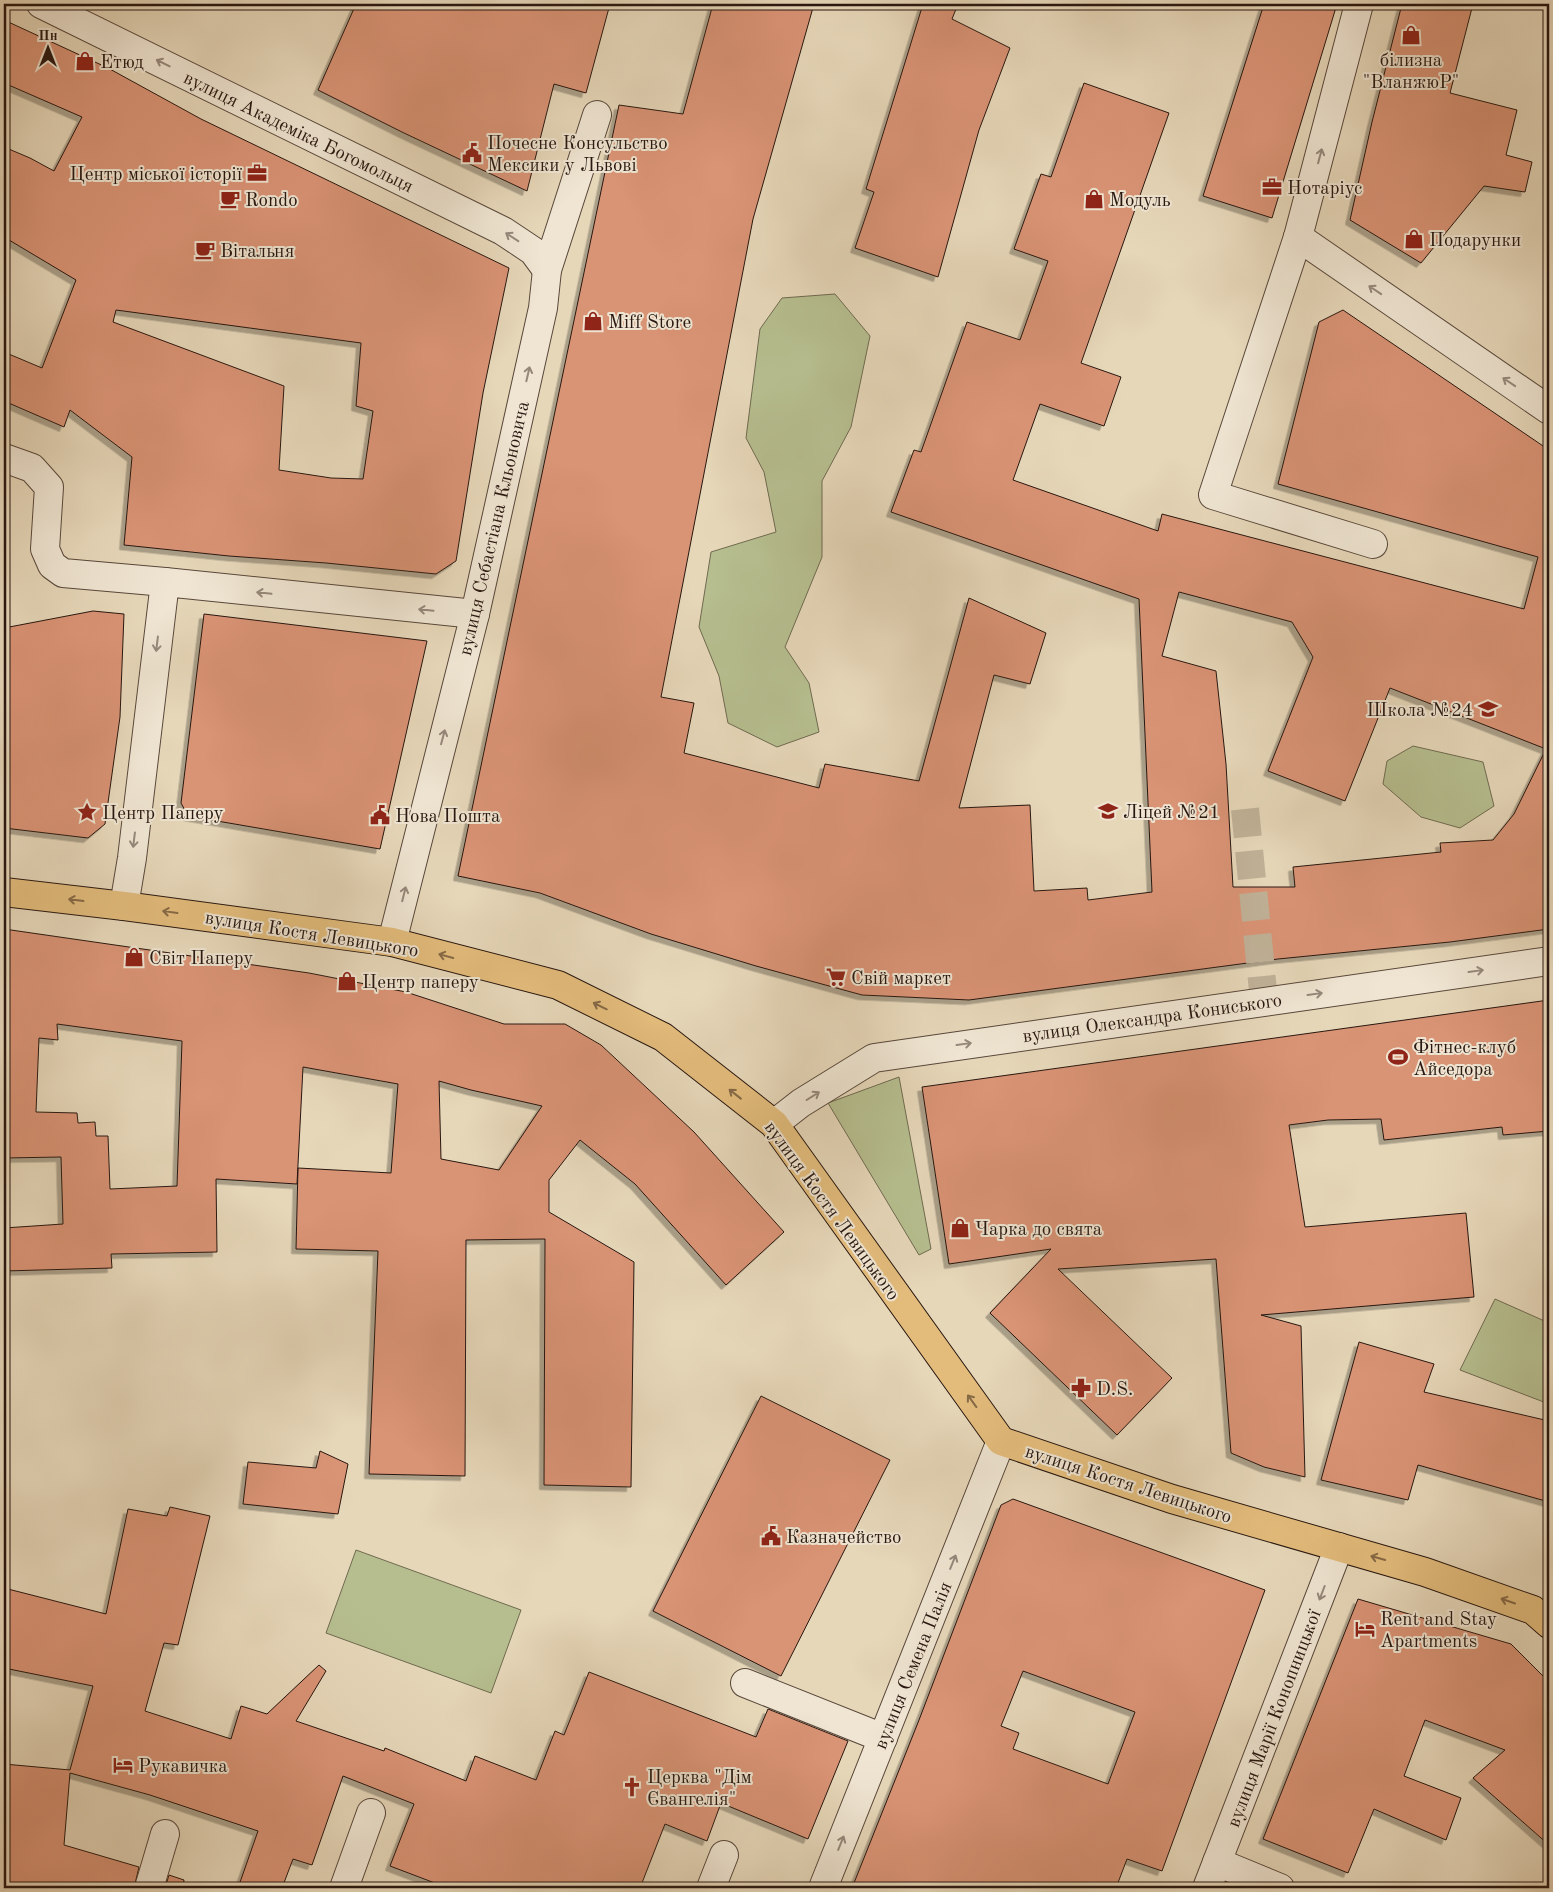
<svg xmlns="http://www.w3.org/2000/svg" width="1553" height="1892" font-family="'Old Standard TT',serif">
<style>
.green{fill:#b6be8f;stroke:#6f6a50}
.building{fill:#d99375;stroke:#281710;fill-rule:evenodd;filter:url(#shadow)}
.lines{fill:none;stroke-linecap:round;stroke-linejoin:round}
.minor-tunnel{stroke:#c0b197;stroke-width:28;stroke-dasharray:28 14;stroke-linecap:butt}
.minor-casing{stroke:#58473a;stroke-width:30}
.major-casing{stroke:#281710;stroke-width:30}
.minor{stroke:#efe5d2;stroke-width:28}
.major{stroke:#e3bc7c;stroke-width:28}
.oneway{stroke:#95887b}
.oneway2{stroke:#866a46}
.labels{text-anchor:middle;stroke-width:4;stroke-linejoin:round;paint-order:stroke}
.poi-label{font-size:19px;fill:#281710;stroke:#efe5d2;text-anchor:start}
.street-label{font-size:19px;fill:#281710;stroke:#efe5d2}
</style>
<defs>
<filter id="shadow"><feDropShadow dx="-4.5" dy="4.5" stdDeviation="0" flood-color="#0004"/></filter>
</defs>
<rect width="100%" height="100%" fill="#e6d7b9"/>
<filter id="stains"><feTurbulence type="fractalNoise" baseFrequency=".004" numOctaves="4"/><feColorMatrix values="0 0 0 0 .2 0 0 0 0 .09 0 0 0 0 .02 0 0 0 .5 -.17"/></filter>
<radialGradient id="worn" r=".72"><stop offset=".6" stop-color="#630" stop-opacity="0"/><stop offset="1" stop-color="#630" stop-opacity=".3"/></radialGradient>
<!-- green -->
<g class="green">
<path d="M835,294L870,336L851,427L822,481V557L785,647L809,683L819,732L777,747L728,723L719,676L699,627L711,552L776,532L764,472L746,438L760,329L782,298Z"/>
<path d="M1413,746L1483,762L1494,806L1460,828L1421,817L1383,784L1387,761Z"/>
<path d="M899,1077L931,1249L919,1255L828,1103Z"/>
<path d="M1495,1299L1549,1323V1404L1460,1370Z"/>
<path d="M356,1550L521,1610L491,1693L326,1633Z"/>
</g>
<!-- building -->
<g class="building">
<path d="M356,4H610L586,93L554,84L527,191L404,133L318,90Z"/>
<path d="M713,4H814L753,219L661,697L694,703L684,753L819,788L825,764L919,781L969,598L1046,633L1030,684L994,675L959,808L1030,805L1034,891L1087,888L1088,900L1152,892L1139,599L891,512L914,450L921,452L967,322L1020,340L1048,261L1014,249L1041,174L1051,177L1084,83L1169,113L1081,363L1121,377L1104,426L1040,404L1013,480L1158,531L1162,514L1524,609L1538,557L1278,484L1319,322L1343,310L1549,450V929L1450,942L1278,959L969,1000L862,995L756,966L651,934L540,893L458,876L619,105L683,114ZM1179,592L1292,622L1313,657L1268,771L1345,801L1390,688L1546,749L1514,814L1493,840L1440,843L1441,852L1293,867L1295,887H1233L1226,764L1216,671L1162,656Z"/>
<path d="M923,4H958L952,19L1010,48L979,130L938,277L855,248L874,192L866,189Z"/>
<path d="M1264,4H1337L1272,218L1203,196Z"/>
<path d="M1402,4H1473L1450,93L1517,110L1506,155L1532,162L1525,192L1484,186L1421,263L1350,220L1372,122Z"/>
<path d="M4,20L108,68L201,119L509,268L483,393L456,561L436,574L326,563L229,556L124,545L132,457L70,410L64,427L4,401V352L42,368L76,280L4,237V147L30,158L54,171L82,117L4,83ZM116,310L361,343L356,406L373,411L363,479L331,478L279,470L284,386L113,322Z"/>
<path d="M93,611L124,614L120,717L105,824L88,838L4,828V628Z"/>
<path d="M204,614L427,641L380,849L188,816L181,803Z"/>
<path d="M4,929L309,973L406,992L504,1024H565L601,1045L694,1132L784,1232L726,1285L635,1184L580,1140L549,1180V1212L634,1262L631,1487L544,1485L545,1239L466,1240L465,1476L369,1474L378,1251L296,1249L298,1168L391,1173L398,1084L303,1067L297,1184L216,1179L217,1252L111,1254L112,1268L4,1271V1228L63,1224L61,1157L4,1158V1047L9,1011H4ZM57,1024L182,1041L177,1186L110,1189L108,1136H96L95,1122L78,1123L77,1113L36,1112L39,1038L58,1040ZM439,1081L471,1090L542,1106L499,1170L441,1159Z"/>
<path d="M1549,1000V1131L1503,1135L1502,1127L1384,1140L1381,1119L1328,1120L1289,1125L1305,1227L1466,1213L1474,1297L1261,1315L1301,1326L1305,1477L1264,1467L1231,1453L1216,1259L1058,1269L1172,1378L1117,1435L990,1313L1051,1249L949,1264L922,1087Z"/>
<path d="M1359,1342L1434,1364L1424,1392L1549,1421V1502L1418,1465L1408,1500L1321,1480Z"/>
<path d="M761,1396L890,1460L781,1676L653,1611Z"/>
<path d="M320,1451L348,1464L338,1514L243,1504L248,1462L316,1468Z"/>
<path d="M1013,1499L1265,1590L1162,1871L1127,1859L1116,1888H852L919,1720L1001,1505ZM1023,1671L1135,1712L1108,1784L1013,1749L1019,1733L1001,1726Z"/>
<path d="M170,1507L210,1516L178,1645L164,1643L145,1711L231,1739L241,1706L267,1714L319,1665L326,1671L296,1721L384,1751L385,1748L466,1781L475,1756L536,1780L555,1731L564,1735L589,1672L756,1737L768,1709L848,1741L808,1839L721,1803L707,1841L665,1824L640,1888H448L390,1866L414,1804L343,1776L312,1865L293,1859L282,1888H238L258,1831L150,1795L70,1773L64,1845L139,1867L134,1888H4V1764L70,1770L93,1686L4,1668V1588L106,1614L128,1509L167,1516Z"/>
<path d="M1358,1599L1511,1644L1549,1682V1845L1473,1778L1505,1750L1425,1720L1404,1776L1461,1798L1446,1840L1374,1809L1348,1873L1263,1839Z"/>
<path d="M169,1875L184,1880L183,1888H165Z"/>
</g>
<g class="lines">
<!-- minor-tunnel -->
<path class="minor-tunnel" d="M1245,809L1264,1001"/>
<defs>
<g id="minor">
<path d="M41,4L503,231L533,251L547,270"/>
<path d="M1359,4L1298,237L1213,495L1373,544"/>
<path d="M1298,237L1549,410"/>
<path d="M4,458L32,468L49,487L45,549L52,565L63,573L165,582"/>
<path d="M124,906L132,858L165,582L475,614"/>
<path d="M392,942L475,614L543,308L547,270L597,115"/>
<path d="M774,1124L801,1103L874,1058L1549,961"/>
<path d="M745,1683L883,1738"/>
<path d="M1217,1862L1280,1888"/>
<path d="M149,1888L165,1834"/>
<path d="M344,1888L371,1813"/>
<path d="M711,1888L724,1855"/>
<path d="M823,1888L1001,1441"/>
<path d="M1207,1888L1339,1547"/>
</g>
<path id="major" d="M4,892L124,906L392,942L558,985L663,1037L774,1124L1001,1441L1172,1499L1425,1572L1533,1610L1549,1624"/>
</defs>
<!-- minor casing -->
<use href="#minor" class="minor-casing"/>
<!-- major casing -->
<use href="#major" class="major-casing"/>
<!-- minor -->
<use href="#minor" class="minor"/>
<!-- major -->
<use href="#major" class="major"/>
</g>
<!-- one-way arrows -->
<defs><path id="oneway-shaft" d="M-6 0H5M1.5-3L5.5 0L1.5 3" fill="none" stroke-width="1.6" stroke-linecap="round" stroke-linejoin="round" transform="scale(1.25)"/></defs>
<g class="oneway">
<use href="#oneway-shaft" transform="translate(163 63) rotate(-154)"/>
<use href="#oneway-shaft" transform="translate(1320 156) rotate(-75)"/>
<use href="#oneway-shaft" transform="translate(512 237) rotate(-147)"/>
<use href="#oneway-shaft" transform="translate(1375 290) rotate(-146)"/>
<use href="#oneway-shaft" transform="translate(528 374) rotate(-77)"/>
<use href="#oneway-shaft" transform="translate(1509 382) rotate(-146)"/>
<use href="#oneway-shaft" transform="translate(264 593) rotate(-174)"/>
<use href="#oneway-shaft" transform="translate(426 610) rotate(-174)"/>
<use href="#oneway-shaft" transform="translate(157 644) rotate(97)"/>
<use href="#oneway-shaft" transform="translate(443 737) rotate(-75)"/>
<use href="#oneway-shaft" transform="translate(134 840) rotate(97)"/>
<use href="#oneway-shaft" transform="translate(404 894) rotate(-76)"/>
<use href="#oneway-shaft" transform="translate(1476 971) rotate(-8)"/>
<use href="#oneway-shaft" transform="translate(1315 994) rotate(-8)"/>
<use href="#oneway-shaft" transform="translate(964 1044) rotate(-8)"/>
<use href="#oneway-shaft" transform="translate(813 1096) rotate(-32)"/>
<use href="#oneway-shaft" transform="translate(953 1562) rotate(-68)"/>
<use href="#oneway-shaft" transform="translate(1322 1593) rotate(111)"/>
<use href="#oneway-shaft" transform="translate(841 1843) rotate(-68)"/>
</g>
<g class="oneway2">
<use href="#oneway-shaft" transform="translate(76 900) rotate(-173)"/>
<use href="#oneway-shaft" transform="translate(170 912) rotate(-172)"/>
<use href="#oneway-shaft" transform="translate(446 956) rotate(-165)"/>
<use href="#oneway-shaft" transform="translate(600 1006) rotate(-154)"/>
<use href="#oneway-shaft" transform="translate(735 1094) rotate(-142)"/>
<use href="#oneway-shaft" transform="translate(972 1401) rotate(-126)"/>
<use href="#oneway-shaft" transform="translate(1378 1558) rotate(-164)"/>
<use href="#oneway-shaft" transform="translate(1508 1601) rotate(-161)"/>
</g>
<!-- icons -->
<defs>
<symbol id="shop-bare" viewBox="-9 -9 18 18"><path d="M-5-2.5h2.3a2.7 3.5 0 0 1 5.4 0H5L5.5 6h-11ZM-1.5-2.5h3a1.5 2.3 0 0 0-3 0Z" fill="#8f2418" stroke="#efe5d2" stroke-width="2.5" paint-order="stroke"/></symbol>
<symbol id="civic-bare" viewBox="-9 -9 18 18"><path d="M-.6-6.5H3V-4.5H.6V-3L4-1V1h2V6H-6V1h2V-1L-.6-3ZM-1.2 2.5V6h2.4V2.5Z" fill="#8f2418" stroke="#efe5d2" stroke-width="2.5" paint-order="stroke"/></symbol>
<symbol id="office-bare" viewBox="-9 -9 18 18"><path d="M-6-3h4V-5.5h4V-3h4V5H-6ZM-1-4.5V-3h2v-1.5ZM-6 0V1H6V0Z" fill="#8f2418" stroke="#efe5d2" stroke-width="2.5" paint-order="stroke"/></symbol>
<symbol id="cafe-bare" viewBox="-9 -9 18 18"><path d="M-5.5-4.5H6V0H3Q3 3.5 0 3.5H-2.5Q-5.5 3.5-5.5 0ZM3-3.2v2h1.7v-2ZM-6 4.5H4V6H-6Z" fill="#8f2418" stroke="#efe5d2" stroke-width="2.5" paint-order="stroke"/></symbol>
<symbol id="school-bare" viewBox="-9 -9 18 18"><path d="M0-5L7-2L0 1L-7-2ZM-4 1L0 2.5L4 1V4Q0 6-4 4Z" fill="#8f2418" stroke="#efe5d2" stroke-width="2.5" paint-order="stroke"/></symbol>
<symbol id="sight-bare" viewBox="-9 -9 18 18"><path d="M0-6L1.8-2.2L6-1.7L2.9 1.2L3.7 5.4L0 3.3L-3.7 5.4L-2.9 1.2L-6-1.7L-1.8-2.2Z" fill="#8f2418" stroke="#efe5d2" stroke-width="2.5" paint-order="stroke"/></symbol>
<symbol id="supermarket-bare" viewBox="-9 -9 18 18"><path d="M-6-5.5h2.5l.6 2H6L4.5 2H-2.5L-4.4-4H-6ZM-1.5 3.2a1.3 1.3 0 1 0 .1 0ZM3 3.2a1.3 1.3 0 1 0 .1 0Z" fill="#8f2418" stroke="#efe5d2" stroke-width="2.5" paint-order="stroke"/></symbol>
<symbol id="stadium-bare" viewBox="-9 -9 18 18"><path d="M0-5a6.5 5 0 1 0 0 10a6.5 5 0 1 0 0-10ZM-3.5-1.8h7v3.6h-7Z" fill="#8f2418" stroke="#efe5d2" stroke-width="2.5" paint-order="stroke"/></symbol>
<symbol id="pharmacy-bare" viewBox="-9 -9 18 18"><path d="M-2-6h4v4h4v4h-4v4h-4v-4h-4v-4h4Z" fill="#8f2418" stroke="#efe5d2" stroke-width="2.5" paint-order="stroke"/></symbol>
<symbol id="hotel-bare" viewBox="-9 -9 18 18"><path d="M-6-4.5h1.5V1H6V5H4.5V3h-9V5H-6ZM-4 0a1.8 1.8 0 1 1 3.6 0ZM.5 0V-2.5h3Q6-2.5 6 0Z" fill="#8f2418" stroke="#efe5d2" stroke-width="2.5" paint-order="stroke"/></symbol>
<symbol id="church-bare" viewBox="-9 -9 18 18"><path d="M-1.2-6h2.4v3.5h3.3v2.4h-3.3V6h-2.4V-.1h-3.3v-2.4h3.3Z" fill="#8f2418" stroke="#efe5d2" stroke-width="2.5" paint-order="stroke"/></symbol>
</defs>
<g fill-rule="evenodd">
<use href="#shop-bare" x="1397" y="21" width="28" height="28"/>
<use href="#shop-bare" x="71" y="47" width="28" height="28"/>
<use href="#civic-bare" x="458" y="139" width="28" height="28"/>
<use href="#office-bare" x="243" y="159" width="28" height="28"/>
<use href="#office-bare" x="1258" y="173" width="28" height="28"/>
<use href="#cafe-bare" x="216" y="185" width="28" height="28"/>
<use href="#shop-bare" x="1080" y="185" width="28" height="28"/>
<use href="#shop-bare" x="1400" y="225" width="28" height="28"/>
<use href="#cafe-bare" x="191" y="236" width="28" height="28"/>
<use href="#shop-bare" x="579" y="307" width="28" height="28"/>
<use href="#school-bare" x="1474" y="695" width="28" height="28"/>
<use href="#school-bare" x="1094" y="797" width="28" height="28"/>
<use href="#sight-bare" x="73" y="798" width="28" height="28"/>
<use href="#civic-bare" x="366" y="801" width="28" height="28"/>
<use href="#shop-bare" x="120" y="943" width="28" height="28"/>
<use href="#supermarket-bare" x="822" y="963" width="28" height="28"/>
<use href="#shop-bare" x="333" y="967" width="28" height="28"/>
<use href="#stadium-bare" x="1384" y="1043" width="28" height="28"/>
<use href="#shop-bare" x="946" y="1214" width="28" height="28"/>
<use href="#pharmacy-bare" x="1067" y="1374" width="28" height="28"/>
<use href="#civic-bare" x="757" y="1522" width="28" height="28"/>
<use href="#hotel-bare" x="1351" y="1615" width="28" height="28"/>
<use href="#hotel-bare" x="109" y="1751" width="28" height="28"/>
<use href="#church-bare" x="618" y="1773" width="28" height="28"/>
</g>
<g class="labels">
<!-- poi labels -->
<g class="poi-label">
<text x="1411" y="66" text-anchor="middle">білизна<tspan x="1411" dy="22">"ВланжюР"</tspan></text>
<text x="100" y="68">Етюд</text>
<text x="487" y="149">Почесне Консульство<tspan x="487" dy="22">Мексики у Львові</tspan></text>
<text x="242" y="180" text-anchor="end">Центр міської історії</text>
<text x="1287" y="194">Нотаріус</text>
<text x="245" y="206">Rondo</text>
<text x="1109" y="206">Модуль</text>
<text x="1429" y="246">Подарунки</text>
<text x="220" y="257">Вітальня</text>
<text x="608" y="328">Miff Store</text>
<text x="1473" y="716" text-anchor="end">Школа №24</text>
<text x="1123" y="818">Ліцей №21</text>
<text x="102" y="819">Центр Паперу</text>
<text x="395" y="822">Нова Пошта</text>
<text x="149" y="964">Світ Паперу</text>
<text x="851" y="984">Свiй маркет</text>
<text x="362" y="988">Центр паперу</text>
<text x="1413" y="1053">Фітнес-клуб<tspan x="1413" dy="22">Айседора</tspan></text>
<text x="975" y="1235">Чарка до свята</text>
<text x="1096" y="1395">D.S.</text>
<text x="786" y="1543">Казначейство</text>
<text x="1380" y="1625">Rent and Stay<tspan x="1380" dy="22">Apartments</tspan></text>
<text x="138" y="1772">Рукавичка</text>
<text x="647" y="1783">Церква "Дім<tspan x="647" dy="22">Євангелія"</tspan></text>
</g>
<!-- street labels -->
<g class="street-label">
<text transform="translate(299 131) rotate(26)" y="7">вулиця Академіка Богомольця</text>
<text transform="translate(493 528) rotate(-77)" y="7">вулиця Себастіана Кльоновича</text>
<text transform="translate(312 933) rotate(9)" y="7">вулиця Костя Левицького</text>
<text transform="translate(1152 1017) rotate(-8)" y="7">вулиця Олександра Кониського</text>
<text transform="translate(833 1210) rotate(54)" y="7">вулиця Костя Левицького</text>
<text transform="translate(1129 1483) rotate(18)" y="7">вулиця Костя Левицького</text>
<text transform="translate(912 1665) rotate(-68)" y="7">вулиця Семена Палія</text>
<text transform="translate(1273 1718) rotate(-69)" y="7">вулиця Марії Конопницької</text>
</g>
</g>
<!-- margin -->
<rect width="1553" height="1892" fill="none" stroke="#e6d7b9" stroke-width="20"/>
<rect x="5" y="5" width="1543" height="1882" fill="none" stroke="#281710" stroke-width="2.5"/>
<rect x="10" y="10" width="1533" height="1872" fill="none" stroke="#281710"/>
<!-- north arrow -->
<g transform="translate(48 48)" stroke="#efe5d2" stroke-width="4" paint-order="stroke">
<path d="M0-4L9 19L0 12L-9 19Z" fill="#281710"/>
<text y="-8" font-size="14" font-weight="bold" text-anchor="middle" fill="#281710">Пн</text>
</g>
<rect width="100%" height="100%" filter="url(#stains)"/>
<rect width="100%" height="100%" fill="url(#worn)"/>
</svg>
